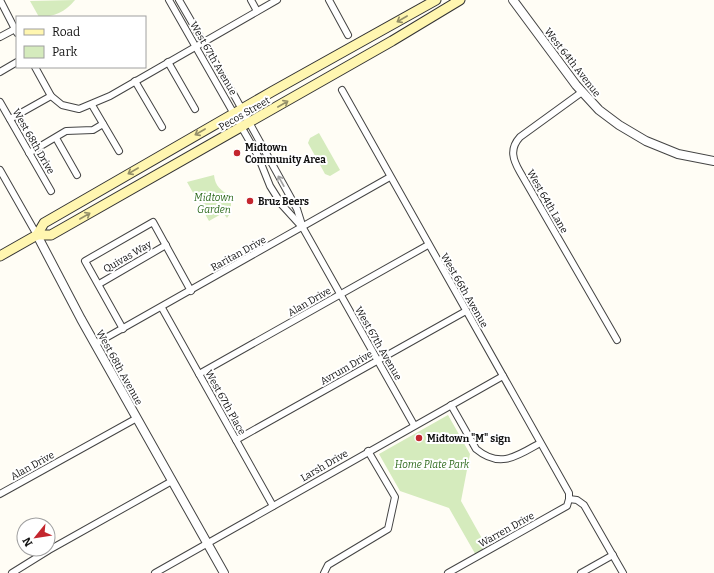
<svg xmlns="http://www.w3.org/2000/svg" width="714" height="573" font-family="Bitter,serif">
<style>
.green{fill:#d5ebbd}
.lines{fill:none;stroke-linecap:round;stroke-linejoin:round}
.minor-casing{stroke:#444;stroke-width:8}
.tertiary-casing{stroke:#444;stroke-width:10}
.secondary-casing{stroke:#333;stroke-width:11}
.minor{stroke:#fff;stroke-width:6}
.tertiary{stroke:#fff;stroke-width:8}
.secondary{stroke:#fff6b0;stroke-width:9}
.oneway{stroke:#948f68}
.oneway2{stroke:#a0a0a0}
.poi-dot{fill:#c4262e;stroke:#fff;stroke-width:1.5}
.labels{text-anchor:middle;stroke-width:4;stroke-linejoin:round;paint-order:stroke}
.street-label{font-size:10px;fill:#111;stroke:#fff}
.poi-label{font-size:10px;font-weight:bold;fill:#111;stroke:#fff;text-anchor:start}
.park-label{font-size:10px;font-style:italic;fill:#2f6b1f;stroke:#fff}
</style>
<rect width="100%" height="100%" fill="#fffdf5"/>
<!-- green -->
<g class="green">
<path d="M75,0C65,12 54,17 39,17L30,1Z"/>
<path d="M319,133L340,170L330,176L325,174L308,143L310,138Z"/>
<path d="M214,175C215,186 221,191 231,196V212L227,218L223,213L209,221L187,182Z"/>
<path d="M448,415L470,454L461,501L489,551L477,557L449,508L400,491L379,454Z"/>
</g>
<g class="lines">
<defs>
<g id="minor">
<path d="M0,0L17,33"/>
<path d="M169,0L258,156L270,186L282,205L302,227"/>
<path d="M179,0L234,95L297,209L303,228L414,425"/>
<path d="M251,0L257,11"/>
<path d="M329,0L348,35"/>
<path d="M0,37L15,29"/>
<path d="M168,62L195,109"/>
<path d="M35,67L51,96L62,105L79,109L110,96L277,0"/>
<path d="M0,72L17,62"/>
<path d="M135,81L162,127"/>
<path d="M342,90L569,493V499L567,506L448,573"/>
<path d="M582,92L520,137C509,149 513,160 520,172L617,340"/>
<path d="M0,102L51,191"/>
<path d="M92,105L119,151"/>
<path d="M10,119L51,96"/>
<path d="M56,138L77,175"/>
<path d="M29,153L66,131L93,130L103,124"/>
<path d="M0,170L37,235"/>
<path d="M99,284L166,245"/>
<path d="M162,308L273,506"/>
<path d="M123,329L85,261L153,222L191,291"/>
<path d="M95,344L390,177"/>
<path d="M199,374L428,245"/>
<path d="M451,405L476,449C500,469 517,456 540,443"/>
<path d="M236,440L466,311"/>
<path d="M0,494L137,418"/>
<path d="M569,499L577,500L584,505L623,573"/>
<path d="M12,573L49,550L172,481"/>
<path d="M155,573L503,376"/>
<path d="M324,573L328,565L388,529L395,497L368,451"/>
<path d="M581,573L613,555"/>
</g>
<g id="tertiary">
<path d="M513,0L576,85L599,110L619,125L646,141L678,154L714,161"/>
<path d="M37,235L81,319L224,573"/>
</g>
<g id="secondary">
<path d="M37,235H51L392,41L460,0"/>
<path d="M0,256L37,235L44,223L273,91L436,0"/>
</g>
</defs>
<!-- minor casing -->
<use href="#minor" class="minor-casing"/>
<!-- tertiary casing -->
<use href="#tertiary" class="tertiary-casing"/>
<!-- secondary casing -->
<use href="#secondary" class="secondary-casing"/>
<!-- minor -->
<use href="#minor" class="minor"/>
<!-- tertiary -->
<use href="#tertiary" class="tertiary"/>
<!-- secondary -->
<use href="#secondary" class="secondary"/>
</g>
<!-- one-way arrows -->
<defs><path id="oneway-shaft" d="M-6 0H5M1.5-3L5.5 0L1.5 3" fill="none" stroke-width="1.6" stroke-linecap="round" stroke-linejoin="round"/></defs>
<g class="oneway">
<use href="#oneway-shaft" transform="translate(402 19) rotate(150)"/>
<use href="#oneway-shaft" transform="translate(283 104) rotate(-30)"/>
<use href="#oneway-shaft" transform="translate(200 132) rotate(150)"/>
<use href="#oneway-shaft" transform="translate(133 171) rotate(150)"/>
<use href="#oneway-shaft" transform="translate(85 216) rotate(-30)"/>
</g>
<use class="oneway2" href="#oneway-shaft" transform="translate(281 181) rotate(-119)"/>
<!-- markers -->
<g class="poi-dot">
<circle cx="237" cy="153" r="4"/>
<circle cx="250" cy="201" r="4"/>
<circle cx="419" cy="438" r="4"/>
</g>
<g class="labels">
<!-- street labels -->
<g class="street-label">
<text transform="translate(214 58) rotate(60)" y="4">West 67th Avenue</text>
<text transform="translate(573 62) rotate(52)" y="4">West 64th Avenue</text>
<text transform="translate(244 113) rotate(-30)" y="4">Pecos Street</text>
<text transform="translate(34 141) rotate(60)" y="4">West 68th Drive</text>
<text transform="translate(548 201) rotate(60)" y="4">West 64th Lane</text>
<text transform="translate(238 253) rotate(-29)" y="4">Raritan Drive</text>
<text transform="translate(127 256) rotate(-30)" y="4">Quivas Way</text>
<text transform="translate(465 290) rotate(60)" y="4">West 66th Avenue</text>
<text transform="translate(309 301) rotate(-30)" y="4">Alan Drive</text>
<text transform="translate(379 343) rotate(60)" y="4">West 67th Avenue</text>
<text transform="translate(120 367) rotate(61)" y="4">West 68th Avenue</text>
<text transform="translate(346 367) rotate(-30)" y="4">Avrum Drive</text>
<text transform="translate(226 402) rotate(61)" y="4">West 67th Place</text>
<text transform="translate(32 465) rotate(-29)" y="4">Alan Drive</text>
<text transform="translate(324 465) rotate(-30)" y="4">Larsh Drive</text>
<text transform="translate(506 529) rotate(-29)" y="4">Warren Drive</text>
</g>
<!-- poi labels -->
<g class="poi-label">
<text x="245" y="151">Midtown<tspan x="245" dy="12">Community Area</tspan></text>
<text x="258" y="205">Bruz Beers</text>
<text x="427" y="442">Midtown "M" sign</text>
</g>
<!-- park labels -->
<g class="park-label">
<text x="214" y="201">Midtown<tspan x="214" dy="12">Garden</tspan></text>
<text x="432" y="468">Home Plate Park</text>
</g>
</g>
<!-- legend -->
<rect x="16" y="16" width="130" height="52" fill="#ffffff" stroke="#a0a0a0"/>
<rect x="24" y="29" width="20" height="6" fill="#fff6b0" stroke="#a0a0a0"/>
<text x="52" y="36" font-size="12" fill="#111111">Road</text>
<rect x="24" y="46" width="20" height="12" fill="#d5ebbd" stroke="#a0a0a0"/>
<text x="52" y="56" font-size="12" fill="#111111">Park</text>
<!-- north arrow -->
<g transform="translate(36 537) rotate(240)"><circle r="19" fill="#ffffff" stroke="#a0a0a0"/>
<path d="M0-3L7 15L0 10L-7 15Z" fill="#c4262e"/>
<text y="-6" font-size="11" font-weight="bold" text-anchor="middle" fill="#111111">N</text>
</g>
</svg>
